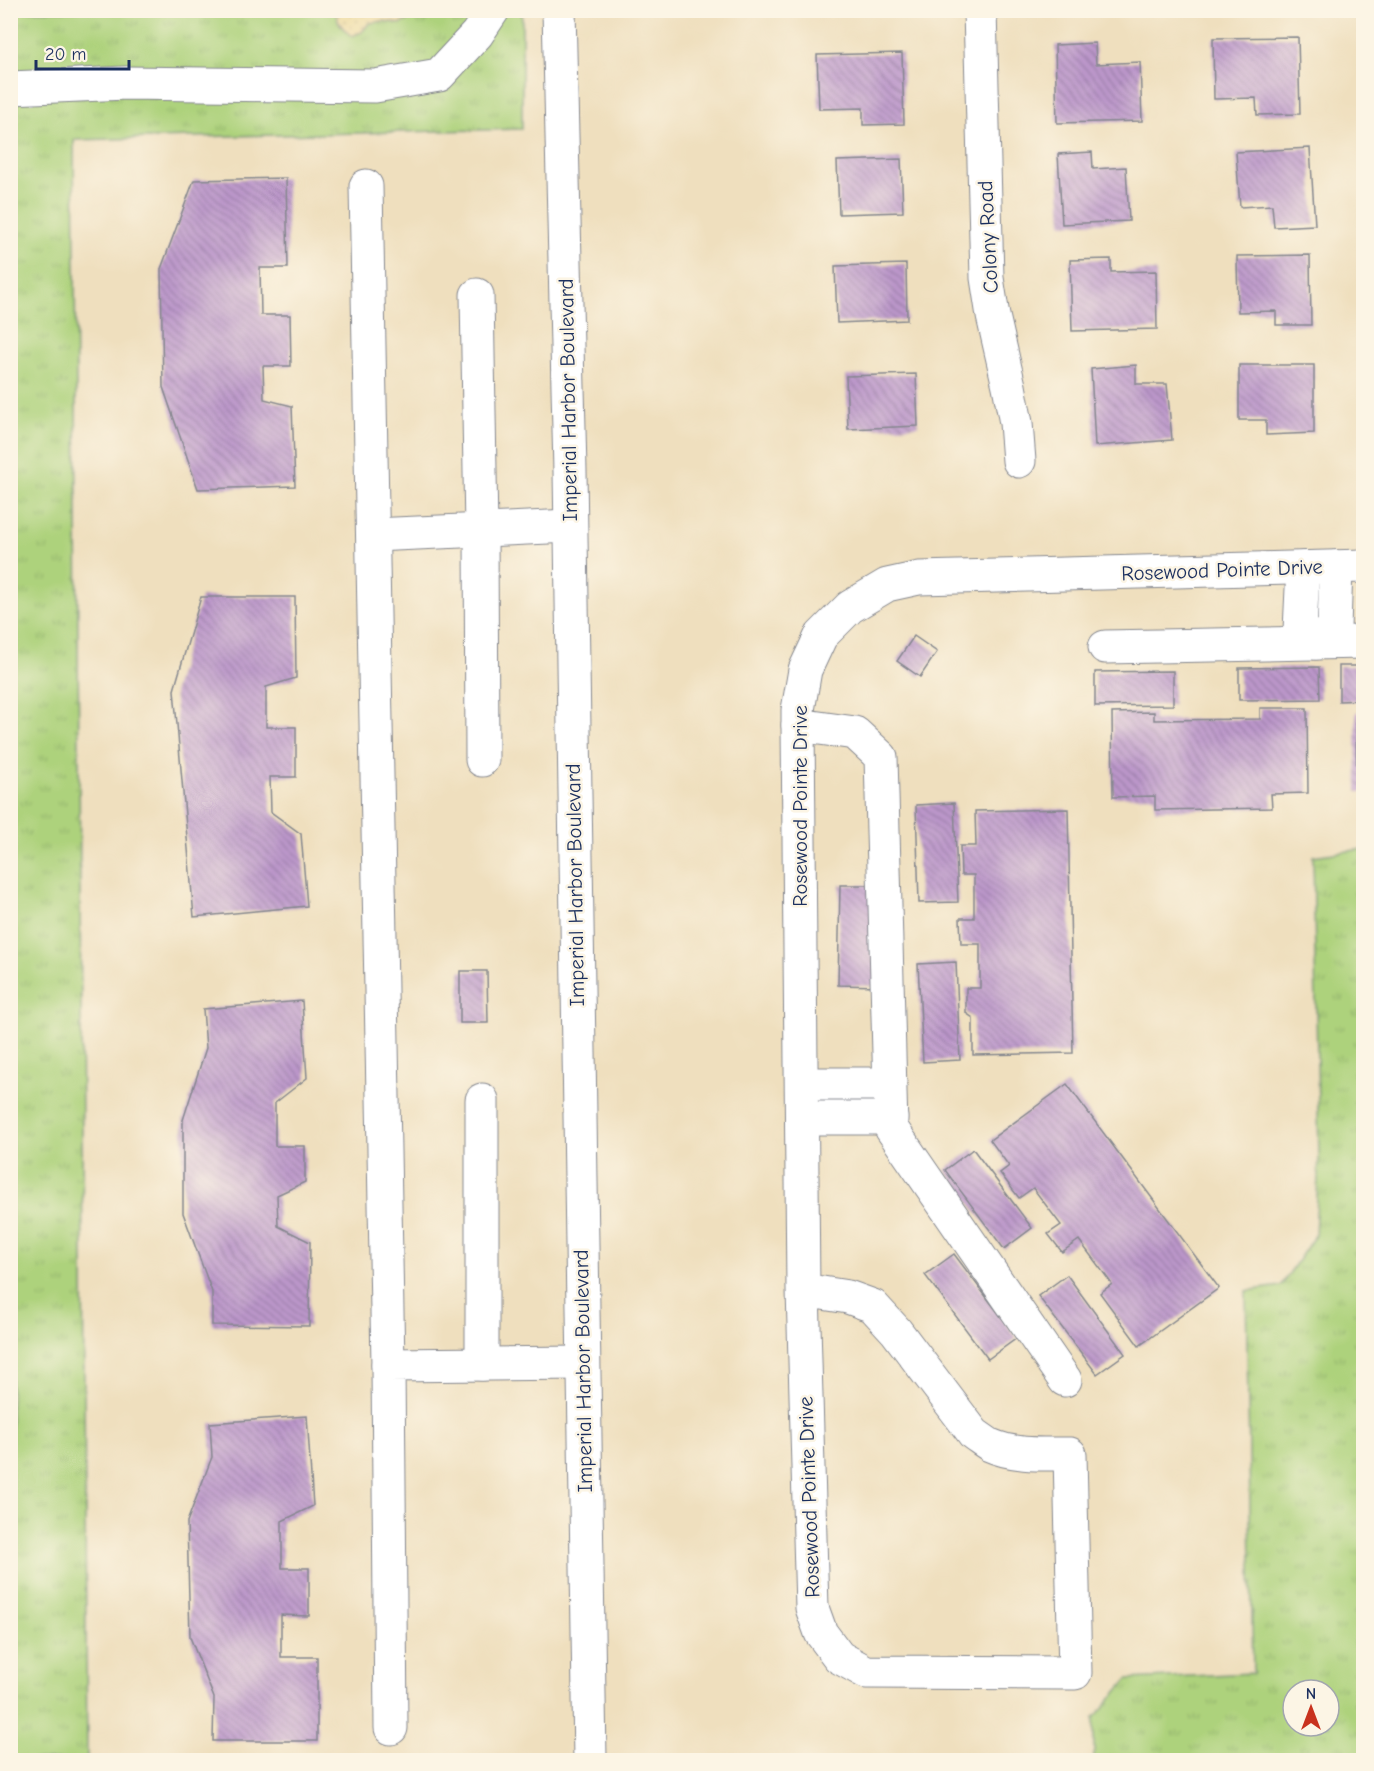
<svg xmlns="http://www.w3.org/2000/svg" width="1374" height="1771" font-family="'Comic Neue',sans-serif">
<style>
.grass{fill:url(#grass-tufts);stroke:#64806d;stroke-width:1.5;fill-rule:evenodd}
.sand{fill:url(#sand-dots);stroke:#84847e;stroke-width:1.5}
.building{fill:url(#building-back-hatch)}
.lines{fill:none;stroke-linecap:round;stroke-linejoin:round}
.minor-casing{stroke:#85878e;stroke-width:35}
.minor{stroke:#fff;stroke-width:33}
.labels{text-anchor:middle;stroke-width:5;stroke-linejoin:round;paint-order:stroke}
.street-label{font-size:21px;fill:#1b2f5e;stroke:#fcf5e5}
</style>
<defs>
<pattern id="grass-tufts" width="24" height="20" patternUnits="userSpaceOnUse" patternTransform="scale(1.5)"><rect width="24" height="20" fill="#add27c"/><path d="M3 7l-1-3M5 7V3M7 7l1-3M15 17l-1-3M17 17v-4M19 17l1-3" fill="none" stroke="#94b56e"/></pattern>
<pattern id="sand-dots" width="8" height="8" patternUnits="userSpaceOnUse" patternTransform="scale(1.5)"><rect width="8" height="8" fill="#eeda9e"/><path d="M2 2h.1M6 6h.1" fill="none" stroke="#ccbb8a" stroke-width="1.8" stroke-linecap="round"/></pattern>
<pattern id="building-back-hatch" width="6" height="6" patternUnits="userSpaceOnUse" patternTransform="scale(1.5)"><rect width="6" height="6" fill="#bc97ca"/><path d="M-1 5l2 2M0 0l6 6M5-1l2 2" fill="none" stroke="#987ca7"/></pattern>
</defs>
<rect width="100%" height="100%" fill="#fcf5e5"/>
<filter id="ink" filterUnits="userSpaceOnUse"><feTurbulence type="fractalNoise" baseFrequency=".0167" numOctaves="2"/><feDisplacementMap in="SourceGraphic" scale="12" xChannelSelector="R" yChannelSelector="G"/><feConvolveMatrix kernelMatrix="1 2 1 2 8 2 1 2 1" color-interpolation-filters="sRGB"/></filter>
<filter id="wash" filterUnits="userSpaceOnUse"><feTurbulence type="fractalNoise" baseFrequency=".008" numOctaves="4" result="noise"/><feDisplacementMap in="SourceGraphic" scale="24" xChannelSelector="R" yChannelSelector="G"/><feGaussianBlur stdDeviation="1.35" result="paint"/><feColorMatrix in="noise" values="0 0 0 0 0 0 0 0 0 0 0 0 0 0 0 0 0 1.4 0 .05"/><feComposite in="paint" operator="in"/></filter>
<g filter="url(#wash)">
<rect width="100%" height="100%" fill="#efdfbe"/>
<!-- grass -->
<g class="grass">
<path d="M11,11H522V129L74,140L87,1760H11Z"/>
<path d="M1363,849V1760H1094V1718L1128,1679L1253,1673L1246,1291L1281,1286L1315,1235L1319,1157L1313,856ZM1293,1690H1329V1726H1293Z"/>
</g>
<!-- sand -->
<path class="sand" d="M336,11V10L423,11L413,18L400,24L385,21L369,23L362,32L352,36C343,29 336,22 336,11Z"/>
<g id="blocks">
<!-- building -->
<g class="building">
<path d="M1057,10H1117V12L1057,15Z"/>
<path d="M1298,37L1300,114L1257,115L1256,98L1214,99L1213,38Z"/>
<path d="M1095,43L1096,64L1140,62L1142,121L1057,123L1055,45Z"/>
<path d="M902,53L904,124L863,125V108L819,109L817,55Z"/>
<path d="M1310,148L1315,225L1274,227L1272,205L1240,207L1236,152Z"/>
<path d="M1092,152L1093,169L1126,167L1129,221L1062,224L1058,154Z"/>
<path d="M901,159L903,212L839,214L837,161Z"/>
<path d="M286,178L288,268H260L261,315H290L291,366H263L264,399L292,406L295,486L198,489L163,387L161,269L194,180Z"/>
<path d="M1310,255L1311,325H1276V311L1238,312L1237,256Z"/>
<path d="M1111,259V272L1156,271L1157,329L1072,331L1070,260Z"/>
<path d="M906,264L907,320L837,323L835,266Z"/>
<path d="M1136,365V384H1167L1172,440L1095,446L1091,369Z"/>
<path d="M1239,365H1314V433L1266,435V420H1239Z"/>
<path d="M916,374L918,426L848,429L846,376Z"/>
<path d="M201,597H295L296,678L266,687V727H296V777H270L271,812L301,834L307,906L194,917L174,690Z"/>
<path d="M914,636L937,652L920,677L897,661Z"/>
<path d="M1339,666H1364V700L1339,701Z"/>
<path d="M1319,667L1320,699L1239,700V668Z"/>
<path d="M1173,671V705L1095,706V672Z"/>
<path d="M1260,708H1307L1308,793L1271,794L1272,808L1155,810V796L1113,797L1112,713L1154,712V720L1260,719Z"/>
<path d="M1364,711V792H1357L1356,712Z"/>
<path d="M954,803L958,902L919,903L916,805Z"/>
<path d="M1068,809L1073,1053L973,1055V1018L966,1013V988H980V944H961L960,918H974V875H961L960,846H976L975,811Z"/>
<path d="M840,885H881L879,986L838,985Z"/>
<path d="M956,962L960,1060L923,1062L918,964Z"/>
<path d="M460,971H487L488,1023H460Z"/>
<path d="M302,1001L307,1078L275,1103V1146H305V1182L277,1195L278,1226L310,1242L309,1326L212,1325V1292L183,1213V1120L206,1048L203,1009Z"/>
<path d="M1067,1084L1219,1288L1139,1346L1100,1293L1112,1284L1079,1240L1062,1252L1048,1234L1061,1225L1033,1188L1019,1198L1000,1173L1009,1166L990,1140Z"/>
<path d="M973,1149L1032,1228L1004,1249L945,1170Z"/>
<path d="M954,1254L1017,1338L988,1359L925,1275Z"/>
<path d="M1067,1275L1125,1354L1097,1374L1038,1296Z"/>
<path d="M307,1416L313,1506L282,1521V1568H309V1616L281,1615V1657H317V1741H213L214,1698L190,1637L187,1522L212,1457L210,1423Z"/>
</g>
</g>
</g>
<g filter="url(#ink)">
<use href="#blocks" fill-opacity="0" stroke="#85878e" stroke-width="1.5"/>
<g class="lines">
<defs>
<g id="minor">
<path d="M559,10L570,471L590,1760"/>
<path d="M980,10L987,278L993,316L1009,386L1016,423L1019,461"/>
<path d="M10,88L126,83L375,86L439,75L477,34L493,10"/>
<path d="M366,186L388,1365"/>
<path d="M477,295L481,530L482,760"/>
<path d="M373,535L570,526"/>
<path d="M1303,568L1300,630L1316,643L1334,628L1336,567"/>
<path d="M1105,647L1364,642"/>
<path d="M798,725L855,733L881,757L891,1128L1065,1380"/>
<path d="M802,1084H890"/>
<path d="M802,1118H891"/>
<path d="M803,1290L848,1297L873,1306L896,1331L974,1434C980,1438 985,1442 990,1445C1014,1456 1045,1454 1070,1454L1075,1673L866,1672L839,1657L821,1633L812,1608L803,1290L798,725V710L805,670L821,636L850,607L887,585L919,578L1364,566"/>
<path d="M482,1364V1100"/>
<path d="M391,1728L388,1365L583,1363"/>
</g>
</defs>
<!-- minor casing -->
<use href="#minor" class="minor-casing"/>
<!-- minor -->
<use href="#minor" class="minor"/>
</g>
</g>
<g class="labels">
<!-- street labels -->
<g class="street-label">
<text transform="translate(988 237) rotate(-93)" y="7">Colony Road</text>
<text transform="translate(568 400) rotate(-91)" y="7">Imperial Harbor Boulevard</text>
<text transform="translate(1222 570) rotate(-2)" y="7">Rosewood Pointe Drive</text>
<text transform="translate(800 806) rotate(-90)" y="7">Rosewood Pointe Drive</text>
<text transform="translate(575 885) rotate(-91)" y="7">Imperial Harbor Boulevard</text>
<text transform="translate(583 1371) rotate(-91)" y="7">Imperial Harbor Boulevard</text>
<text transform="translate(809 1497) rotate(-92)" y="7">Rosewood Pointe Drive</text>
</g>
</g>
<!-- margin -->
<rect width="1374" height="1771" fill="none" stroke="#fcf5e5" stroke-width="36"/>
<!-- north arrow -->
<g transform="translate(1311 1708)"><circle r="28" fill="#fcf5e5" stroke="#a2a6af" stroke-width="1.5"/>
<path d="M0-4.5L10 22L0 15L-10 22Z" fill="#c8321e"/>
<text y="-9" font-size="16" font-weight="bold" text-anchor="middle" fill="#1b2f5e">N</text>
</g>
<!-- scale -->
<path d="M36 60v9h93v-9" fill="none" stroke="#1b2f5e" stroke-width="3"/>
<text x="45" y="60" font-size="18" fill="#1b2f5e" stroke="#fcf5e5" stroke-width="4.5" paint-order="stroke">20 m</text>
</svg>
